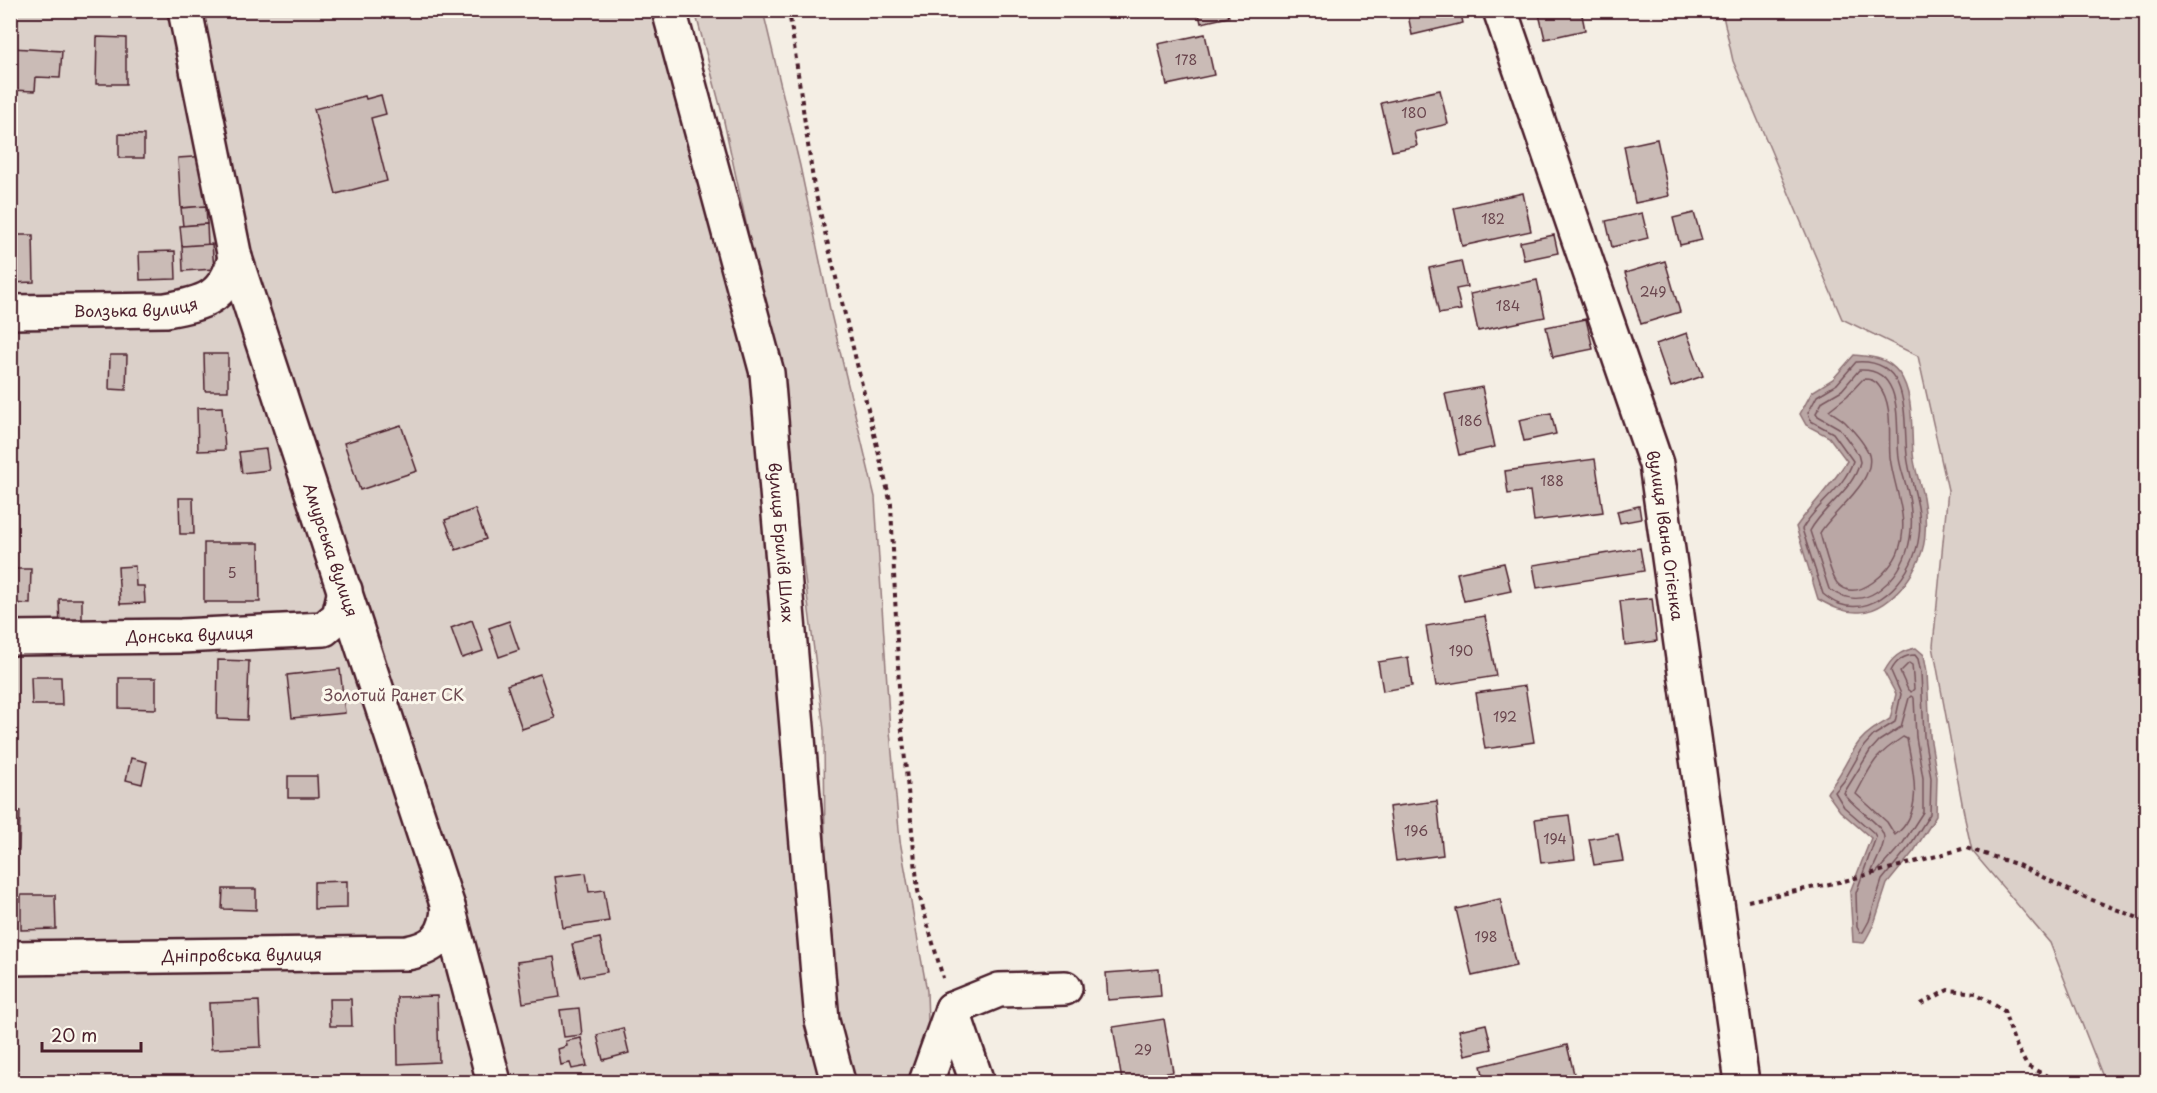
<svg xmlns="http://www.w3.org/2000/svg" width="2157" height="1093" font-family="'Playpen Sans',sans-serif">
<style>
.green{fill:#dbd0c9;stroke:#92787a;stroke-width:1.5}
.water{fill:#baa7a5;stroke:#8d7174;stroke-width:1.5}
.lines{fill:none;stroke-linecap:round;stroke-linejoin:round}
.shore{stroke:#77555c;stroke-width:1.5}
.building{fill:#cabbb6;stroke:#4a1f2b;stroke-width:1.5}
.minor-casing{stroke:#4a1f2b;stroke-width:38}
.path{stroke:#4a1f2b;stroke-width:4;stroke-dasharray:4.5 4.5;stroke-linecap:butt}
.minor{stroke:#fbf7ec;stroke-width:33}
.labels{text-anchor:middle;stroke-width:6;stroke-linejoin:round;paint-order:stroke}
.number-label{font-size:14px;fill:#6a464e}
.street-label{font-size:16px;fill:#4a1f2b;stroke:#fbf7ec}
.park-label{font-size:16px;fill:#6e4b52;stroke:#fbf7ec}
</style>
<rect width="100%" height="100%" fill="#f4eee4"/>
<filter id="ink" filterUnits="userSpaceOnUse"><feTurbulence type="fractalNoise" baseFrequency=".0167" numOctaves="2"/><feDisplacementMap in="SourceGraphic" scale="12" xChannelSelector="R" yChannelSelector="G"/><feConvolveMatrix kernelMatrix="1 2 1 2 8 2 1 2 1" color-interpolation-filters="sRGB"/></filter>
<g filter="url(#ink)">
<!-- green -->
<g class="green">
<path d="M10,11H655L757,381L824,1082H11Z"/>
<path d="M695,11H763L800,166L831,314L875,497L890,731L900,841L927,991L928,1023L924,1051L910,1082H848L833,1031L825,853L824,730L780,379L723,117Z"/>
<path d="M1722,11H2146V1082H2084L2103,1077L2050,943L1972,851L1965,819L1933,646L1948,490L1918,356L1842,319L1733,61Z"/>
</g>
<!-- water -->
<g class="water">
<path d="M1854,355C1872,357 1887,357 1899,373C1914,393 1911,428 1913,453C1914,468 1920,482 1923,497C1925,508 1926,522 1925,533C1925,564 1893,611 1860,612C1844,613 1832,607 1818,599L1796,527C1812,504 1832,485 1847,461L1829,437L1806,425L1800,414L1812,392L1833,379Z"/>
<path d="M1916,648L1924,655L1927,672L1930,736L1937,777L1936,816L1914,851L1887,884L1874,924L1864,943L1853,942L1850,892L1871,838L1840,811L1827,793L1828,791C1841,776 1847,758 1859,742C1867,732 1878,726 1890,719L1896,694L1884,672C1892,657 1900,651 1916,648Z"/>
</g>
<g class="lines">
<!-- shore -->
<g class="shore">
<path d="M1856,362C1912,358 1903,418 1907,455C1910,483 1923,508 1919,536C1915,572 1879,618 1839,604C1833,602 1828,598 1823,594L1802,529C1816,504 1844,489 1853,461L1833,433L1811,421L1808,413L1817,396L1837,384Z"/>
<path d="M1859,370C1906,367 1895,428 1899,458C1901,473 1908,487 1910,503C1915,537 1907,571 1876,592C1861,602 1844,599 1829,589L1810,531C1823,506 1853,491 1860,462L1858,454L1839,428L1818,416L1816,413L1823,401L1842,390Z"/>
<path d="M1863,379C1870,379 1875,380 1879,386C1894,405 1888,435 1890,457C1894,490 1911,519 1898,552C1891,570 1858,604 1838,584C1831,578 1823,543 1820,533C1832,512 1876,482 1869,455C1866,444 1854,432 1847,424C1842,418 1834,415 1829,410L1847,396Z"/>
<path d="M1915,655L1918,659L1921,673L1924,736L1931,778L1930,814L1909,847L1882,880L1869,921L1863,932L1860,933L1857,927L1856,893L1876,837L1874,833L1844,807L1835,792L1844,781L1864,746L1874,735L1895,722L1901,694L1891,671C1896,661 1904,655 1915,655Z"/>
<path d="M1909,663L1912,665L1914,689L1911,692L1908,690L1900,672Z"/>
<path d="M1911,696L1914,698L1916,737L1923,778V812L1903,843L1875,874L1872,871C1876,861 1883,850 1884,839C1885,824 1852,808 1844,793L1870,751L1879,741L1901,727L1909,698Z"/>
<path d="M1903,737L1907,739C1913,770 1925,813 1895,835L1887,822L1856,794C1873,763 1873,757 1903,737Z"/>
</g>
</g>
<!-- building -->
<g class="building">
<path d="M1198,10H1227L1229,17L1201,23Z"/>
<path d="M1407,10H1460L1463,23L1412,35Z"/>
<path d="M1538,10H1581L1585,30L1545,39Z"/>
<path d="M1205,34L1214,75L1167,85L1158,44Z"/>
<path d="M97,37L126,38V84H96Z"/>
<path d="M12,48L62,51L60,78L36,77L35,91L10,90Z"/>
<path d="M1440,90L1448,124L1414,132L1417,146L1392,151L1381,103Z"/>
<path d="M381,95L386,114L371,118L387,181L336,194L314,109L365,96L366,99Z"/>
<path d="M119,134L144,135V158H119Z"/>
<path d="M1657,139L1669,196L1635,203L1624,146Z"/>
<path d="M208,156L211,206L181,208L178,158Z"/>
<path d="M1523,193L1531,231L1462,246L1454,208Z"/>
<path d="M206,206L207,224L183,226L181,208Z"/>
<path d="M1642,213L1648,238L1612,247L1606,221Z"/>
<path d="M1694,213L1702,240L1680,245L1673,218Z"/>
<path d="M207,224L208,245L182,246L180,226Z"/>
<path d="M10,235H33L34,282L10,283Z"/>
<path d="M1554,235L1558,253L1524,260L1520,242Z"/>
<path d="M212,244L214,269L183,271L182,246Z"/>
<path d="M175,251L176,279L140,280L139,252Z"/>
<path d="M1461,261L1467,287L1456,289L1461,310L1439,314L1429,268Z"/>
<path d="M1665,261L1680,312L1641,324L1625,273Z"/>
<path d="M1537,280L1545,317L1478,331L1470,294Z"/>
<path d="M1586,319L1593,349L1553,357L1546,327Z"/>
<path d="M1687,333L1703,376L1671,387L1656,344Z"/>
<path d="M204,354H228V391H205Z"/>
<path d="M110,355H127L126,390L109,389Z"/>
<path d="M1482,387L1495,447L1459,455L1445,394Z"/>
<path d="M222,407L225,450L198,451L197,408Z"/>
<path d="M1551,413L1556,434L1524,441L1519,420Z"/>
<path d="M401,425L417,471L360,490L344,443Z"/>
<path d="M266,449L269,470L242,473L239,452Z"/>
<path d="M1595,459L1603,512L1534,521L1530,491L1508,494L1505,471Z"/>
<path d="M179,498H193L194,534H180Z"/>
<path d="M1639,506L1641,519L1620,523L1617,511Z"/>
<path d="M475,509L486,539L456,550L445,520Z"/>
<path d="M204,543H259L260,602H204Z"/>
<path d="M1640,548L1644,571L1537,588L1533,565Z"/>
<path d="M1504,563L1511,591L1464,601L1457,573Z"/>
<path d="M135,566L136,586H144L145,603L120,604L118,567Z"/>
<path d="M10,569H31L30,604L10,603Z"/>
<path d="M1652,598L1657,641L1625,645L1620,601Z"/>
<path d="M59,599H82V627L60,628Z"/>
<path d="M1485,616L1496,676L1436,686L1426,626Z"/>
<path d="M472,620L483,651L462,658L451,628Z"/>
<path d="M509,621L519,650L499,657L489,628Z"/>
<path d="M1408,657L1412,686L1383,691L1378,662Z"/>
<path d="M218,660L249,661L247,720L217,719Z"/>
<path d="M340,669L345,713L292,718L287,675Z"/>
<path d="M540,674L555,718L522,729L507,685Z"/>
<path d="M31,677H61L62,705H32Z"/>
<path d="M119,678H156V709L119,708Z"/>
<path d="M1525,686L1534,742L1485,749L1476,693Z"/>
<path d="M131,758L147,762L142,784L126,780Z"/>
<path d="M288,776H317L318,798H288Z"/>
<path d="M1437,801L1443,855L1396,861L1389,807Z"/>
<path d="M10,810L20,811L19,850L10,849Z"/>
<path d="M1569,815L1575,859L1541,863L1535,819Z"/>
<path d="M1618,834L1623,861L1594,865L1589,839Z"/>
<path d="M586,873L589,892L604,890L609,921L563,928L555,877Z"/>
<path d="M347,881V908L314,909V882Z"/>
<path d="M223,889H256V910L222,909Z"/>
<path d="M21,895H55L56,929L21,930Z"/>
<path d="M1500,899L1516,966L1472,976L1456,909Z"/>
<path d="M600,938L607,972L580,977L572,944Z"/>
<path d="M554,957L560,997L523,1003L517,962Z"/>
<path d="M1159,969L1161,996L1108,1000L1106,973Z"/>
<path d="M437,996L439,1062L398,1064L397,997Z"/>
<path d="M329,999H351L352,1026H330Z"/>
<path d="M259,1001L261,1047L211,1049L209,1003Z"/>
<path d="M579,1008L582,1035L564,1037L560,1010Z"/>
<path d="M1164,1019L1173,1072L1122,1081L1113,1027Z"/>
<path d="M1486,1024L1492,1049L1465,1055L1459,1030Z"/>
<path d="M623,1028L629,1053L603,1060L597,1035Z"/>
<path d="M581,1038L587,1066L572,1069L570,1063L561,1065L558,1049L567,1046L566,1041Z"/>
<path d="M1567,1045L1576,1082H1485L1481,1066Z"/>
</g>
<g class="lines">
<defs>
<g id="minor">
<path id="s1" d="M185,10L235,258L448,907L494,1082"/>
<path id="s2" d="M669,10L767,373L822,1021L838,1082"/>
<path id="s3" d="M1500,10L1656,464L1742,1082"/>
<path id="s4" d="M10,312L166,310C205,303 224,298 235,258"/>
<path id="s5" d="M10,638L181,636L324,629L339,616L345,590"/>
<path id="s6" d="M10,958L407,953C435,948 447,935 448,907"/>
<path d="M952,1009L977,1082"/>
<path d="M926,1082L952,1009L999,990L1065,988"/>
</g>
</defs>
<!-- minor casing -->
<use href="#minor" class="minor-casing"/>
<!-- path -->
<g class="path">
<path d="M789,10L814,187L891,504L900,710L918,891L943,978"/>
<path d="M1748,901L1844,881L1966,848L2016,864L2077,894L2146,921"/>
<path d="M1921,1004L1948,990L1976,993L2004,1011L2014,1041L2027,1066L2059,1082"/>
</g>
<!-- minor -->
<use href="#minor" class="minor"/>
</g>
</g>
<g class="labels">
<!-- number labels -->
<g class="number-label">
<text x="1186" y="65">178</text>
<text x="1414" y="118">180</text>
<text x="1493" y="224">182</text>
<text x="1653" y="297">249</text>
<text x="1508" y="311">184</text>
<text x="1470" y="426">186</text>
<text x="1552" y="486">188</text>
<text x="232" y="578">5</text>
<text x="1461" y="656">190</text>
<text x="1505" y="722">192</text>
<text x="1416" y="836">196</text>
<text x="1555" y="844">194</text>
<text x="1486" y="942">198</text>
<text x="1143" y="1055">29</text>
</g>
<!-- street labels -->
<g class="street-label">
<text dy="6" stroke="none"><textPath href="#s4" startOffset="126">Волзька вулиця</textPath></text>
<text dy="6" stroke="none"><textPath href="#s3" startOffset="552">вулиця Івана Огієнка</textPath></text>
<text dy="6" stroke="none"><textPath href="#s2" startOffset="546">вулиця Брилів Шлях</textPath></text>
<text dy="6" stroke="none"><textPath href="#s1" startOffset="560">Амурська вулиця</textPath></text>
<text dy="6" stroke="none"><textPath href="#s5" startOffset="180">Донська вулиця</textPath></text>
<text dy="6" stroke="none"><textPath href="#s6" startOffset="232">Дніпровська вулиця</textPath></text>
</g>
<!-- park labels -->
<g class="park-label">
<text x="394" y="701">Золотий Ранет СК</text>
</g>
</g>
<!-- margin -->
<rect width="2157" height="1093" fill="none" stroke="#fbf7ec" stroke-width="36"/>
<rect x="18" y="18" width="2121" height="1057" fill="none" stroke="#4a1f2b" stroke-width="2" filter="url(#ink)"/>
<!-- scale -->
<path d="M42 1042v9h99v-9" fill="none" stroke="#4a1f2b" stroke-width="3"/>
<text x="51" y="1042" font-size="18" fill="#4a1f2b" stroke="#fbf7ec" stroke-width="4.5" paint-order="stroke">20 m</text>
</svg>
